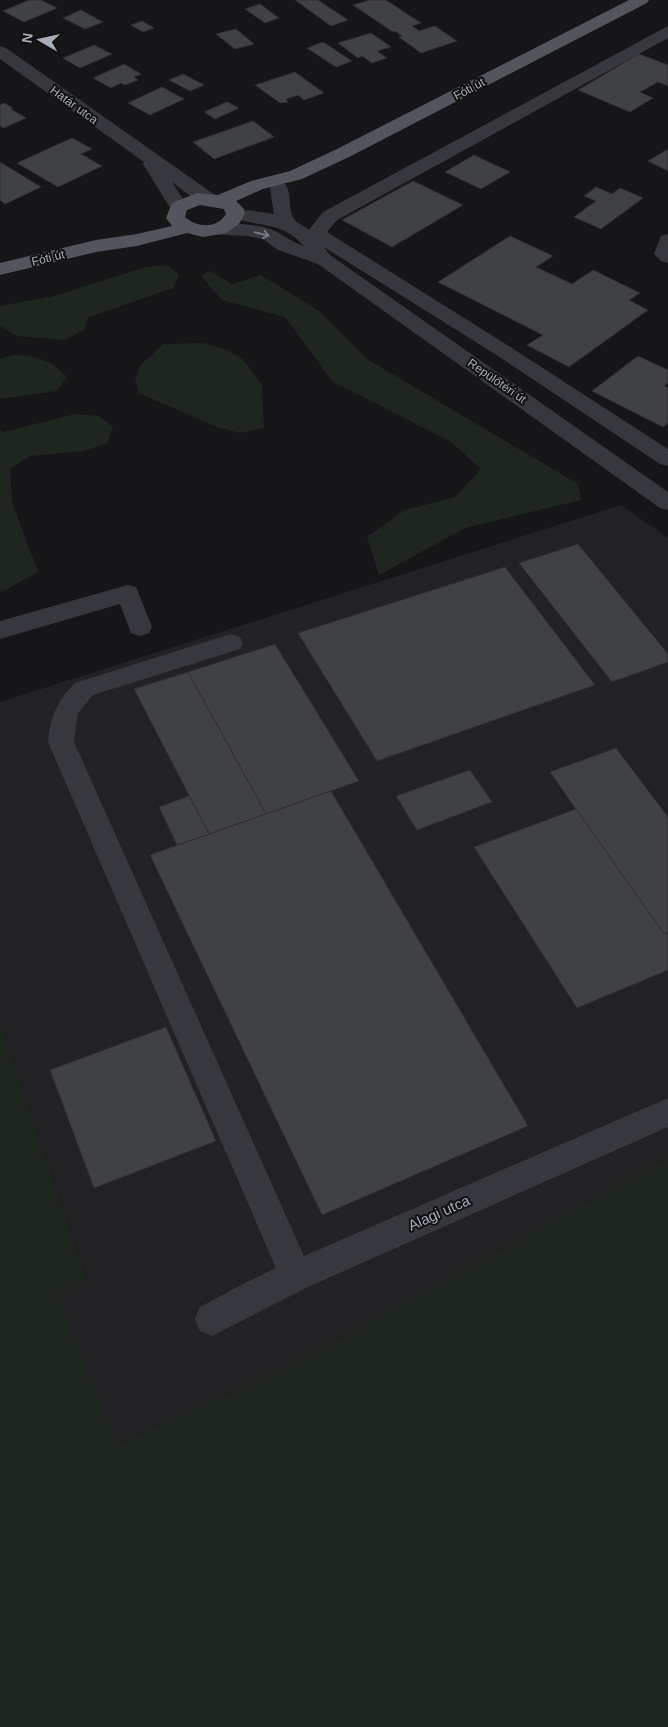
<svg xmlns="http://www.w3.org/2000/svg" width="668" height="1727" font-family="Arial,sans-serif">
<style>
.built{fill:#222225}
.green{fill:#1e261f}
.building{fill:#404145;stroke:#303034}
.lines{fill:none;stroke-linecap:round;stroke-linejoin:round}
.minor{fill:#37383d;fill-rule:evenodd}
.major{fill:#53555c;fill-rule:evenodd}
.oneway{stroke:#757881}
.labels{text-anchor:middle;stroke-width:4;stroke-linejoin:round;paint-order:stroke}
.far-street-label{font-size:12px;fill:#a8adb8;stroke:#111113}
.street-label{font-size:15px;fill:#a8adb8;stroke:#111113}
</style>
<rect width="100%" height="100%" fill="#161618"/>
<!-- built -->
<path class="built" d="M621,505L668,538V1158L289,1366L118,1444L56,1292L87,1279L0,1021V702Z"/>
<!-- green -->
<g class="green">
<path d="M167,265L179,275L173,288L89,317L84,330L65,340L17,336L0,326V306L54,296L146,267Z"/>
<path d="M210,271L232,284L261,275L319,311L367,359L578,484L581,500L465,528L379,575L367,537L405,510L455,497L481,469L451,442L332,381L285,317L222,300L201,276Z"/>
<path d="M204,343L224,349L243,359L262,385L264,428L240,433L217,427L139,393L135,378L142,363L164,344Z"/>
<path d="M13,355C38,356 49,359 67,377L57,391L0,399V359Z"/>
<path d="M75,414L99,416L113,427L107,443L84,451L30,456L10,469L12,502L38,572L0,593V430L3,432Z"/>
<path d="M0,1021L87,1280L57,1293L118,1444L289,1366L668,1158V1727H0Z"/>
</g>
<!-- building -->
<g class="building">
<path d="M29,0H41L57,8L24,22L3,11Z"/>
<path d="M295,0H318L348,20L331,26Z"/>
<path d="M370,0H386L421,23L412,26L419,31L435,26L457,41L421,53L399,37L402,36L395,31L393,32L353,5Z"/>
<path d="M260,4L279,18L265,23L245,9Z"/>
<path d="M81,10L103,22L85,29L63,18Z"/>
<path d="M142,21L154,28L143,32L131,25Z"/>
<path d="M236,29L254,44L235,49L216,34Z"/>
<path d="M371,33L391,47L377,51L387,58L372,63L362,56L358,58L338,43Z"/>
<path d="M323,42L352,61L336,67L307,48Z"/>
<path d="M94,45L112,54L80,68L63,58Z"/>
<path d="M639,54L668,65V86L658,82L640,92L653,98L630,112L578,90Z"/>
<path d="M124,64L141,74L134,77L138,80L125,85L121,83L111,88L93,78Z"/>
<path d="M295,72L324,93L304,100L298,95L286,99L288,102L280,103L255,85Z"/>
<path d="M183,74L204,85L190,91L169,80Z"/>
<path d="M162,87L184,99L150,115L128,103Z"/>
<path d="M227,102L239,108L215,119L204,112Z"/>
<path d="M4,103L13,108L11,109L26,118L4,128L0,126V105Z"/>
<path d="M253,121L274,137L214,159L193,142Z"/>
<path d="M72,138L92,149L81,154L102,166L58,187L17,163Z"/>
<path d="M668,149V171L648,161Z"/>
<path d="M474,155L510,172L481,189L445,172Z"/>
<path d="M0,162L41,187L5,204L0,200Z"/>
<path d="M413,181L463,205L392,247L342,220Z"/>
<path d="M596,187L612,194L620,188L643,198L601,229L574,217L596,201L584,196Z"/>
<path d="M510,236L553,256L536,267L572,284L593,270L640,293L629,300L648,310L569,367L527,345L543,335L438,282Z"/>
<path d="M638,356L668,370V383L664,386L668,388V423L663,427L592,391Z"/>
<path d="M578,544L668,654V662L612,682L519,563Z"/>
<path d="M505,567L595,685L377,761L298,633Z"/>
<path d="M275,644L359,781L266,814L188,672Z"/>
<path d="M188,672L266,814L209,834L134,689Z"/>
<path d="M616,748L668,817V932L664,934L550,772Z"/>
<path d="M470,770L492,802L417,830L396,796Z"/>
<path d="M331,791L528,1126L322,1215L150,855Z"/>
<path d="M189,796L209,834L177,845L159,807Z"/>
<path d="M576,809L664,934L668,932V970L577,1008L474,847Z"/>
<path d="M166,1027L216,1141L94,1188L50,1070Z"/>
</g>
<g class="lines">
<!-- minor -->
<g class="minor">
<path d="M668,26V38L337,220L327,232L512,348L668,449V466L660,464L498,356L324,247L330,255L668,492V510L660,508L318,264L278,250L263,239L247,236L207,234L205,230L207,226C225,222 260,223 277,232C286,237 294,243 304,246C284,224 268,227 241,220L239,216L241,212L248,210L274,214L270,188L273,184L279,183L285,184C293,194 287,210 295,220C298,224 305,226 309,230L323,212Z"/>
<path d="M0,46L6,48L215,195L217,199L215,203C199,207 185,191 172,182L188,207L186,211L179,213L172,211L143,164L144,162L0,59Z"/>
<path d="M668,234V263L661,261L654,254L661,236Z"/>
<path d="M128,585L136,587L152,627L149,633L140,636L131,633L120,604L0,639V621Z"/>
<path d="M231,634L240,637L243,643L240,649L93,695L78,713L74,742L304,1256L668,1098V1127L308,1287L212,1336L200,1331L195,1319L200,1307L245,1283L276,1268L48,742C50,717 58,700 75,683Z"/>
</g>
<!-- major -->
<path class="major" d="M629,0H649L647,3L349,157L302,179L263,189L236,201L244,209L245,214L239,224L226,233L203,237L187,233L137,246L96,252L0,275V263L96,240L137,234L172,226L166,218L172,203L197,193L218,195L251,181L290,171L337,149ZM200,205L224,209L226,214C217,229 197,228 185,217L187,210Z"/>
</g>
<!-- one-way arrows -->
<defs><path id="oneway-shaft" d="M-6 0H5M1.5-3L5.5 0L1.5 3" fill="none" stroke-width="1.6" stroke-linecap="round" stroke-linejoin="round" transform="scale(1.25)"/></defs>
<use class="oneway" href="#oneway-shaft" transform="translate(262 234) rotate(14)"/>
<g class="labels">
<!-- far-street labels -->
<g class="far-street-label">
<text transform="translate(469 89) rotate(-28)" y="4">Fóti út</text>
<text transform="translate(74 105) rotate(36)" y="4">Határ utca</text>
<text transform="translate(48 258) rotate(-14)" y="4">Fóti út</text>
<text transform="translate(497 381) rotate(35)" y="4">Repülőtéri út</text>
</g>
<!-- street labels -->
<g class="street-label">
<text transform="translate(439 1213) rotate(-24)" y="5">Alagi utca</text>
</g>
</g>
<!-- north arrow -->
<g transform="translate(40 40) rotate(279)" stroke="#111113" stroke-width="4" paint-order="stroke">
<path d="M0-4L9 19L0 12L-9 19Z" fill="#a8adb8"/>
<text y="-8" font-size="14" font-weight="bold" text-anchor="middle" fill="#a8adb8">N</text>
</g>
</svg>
